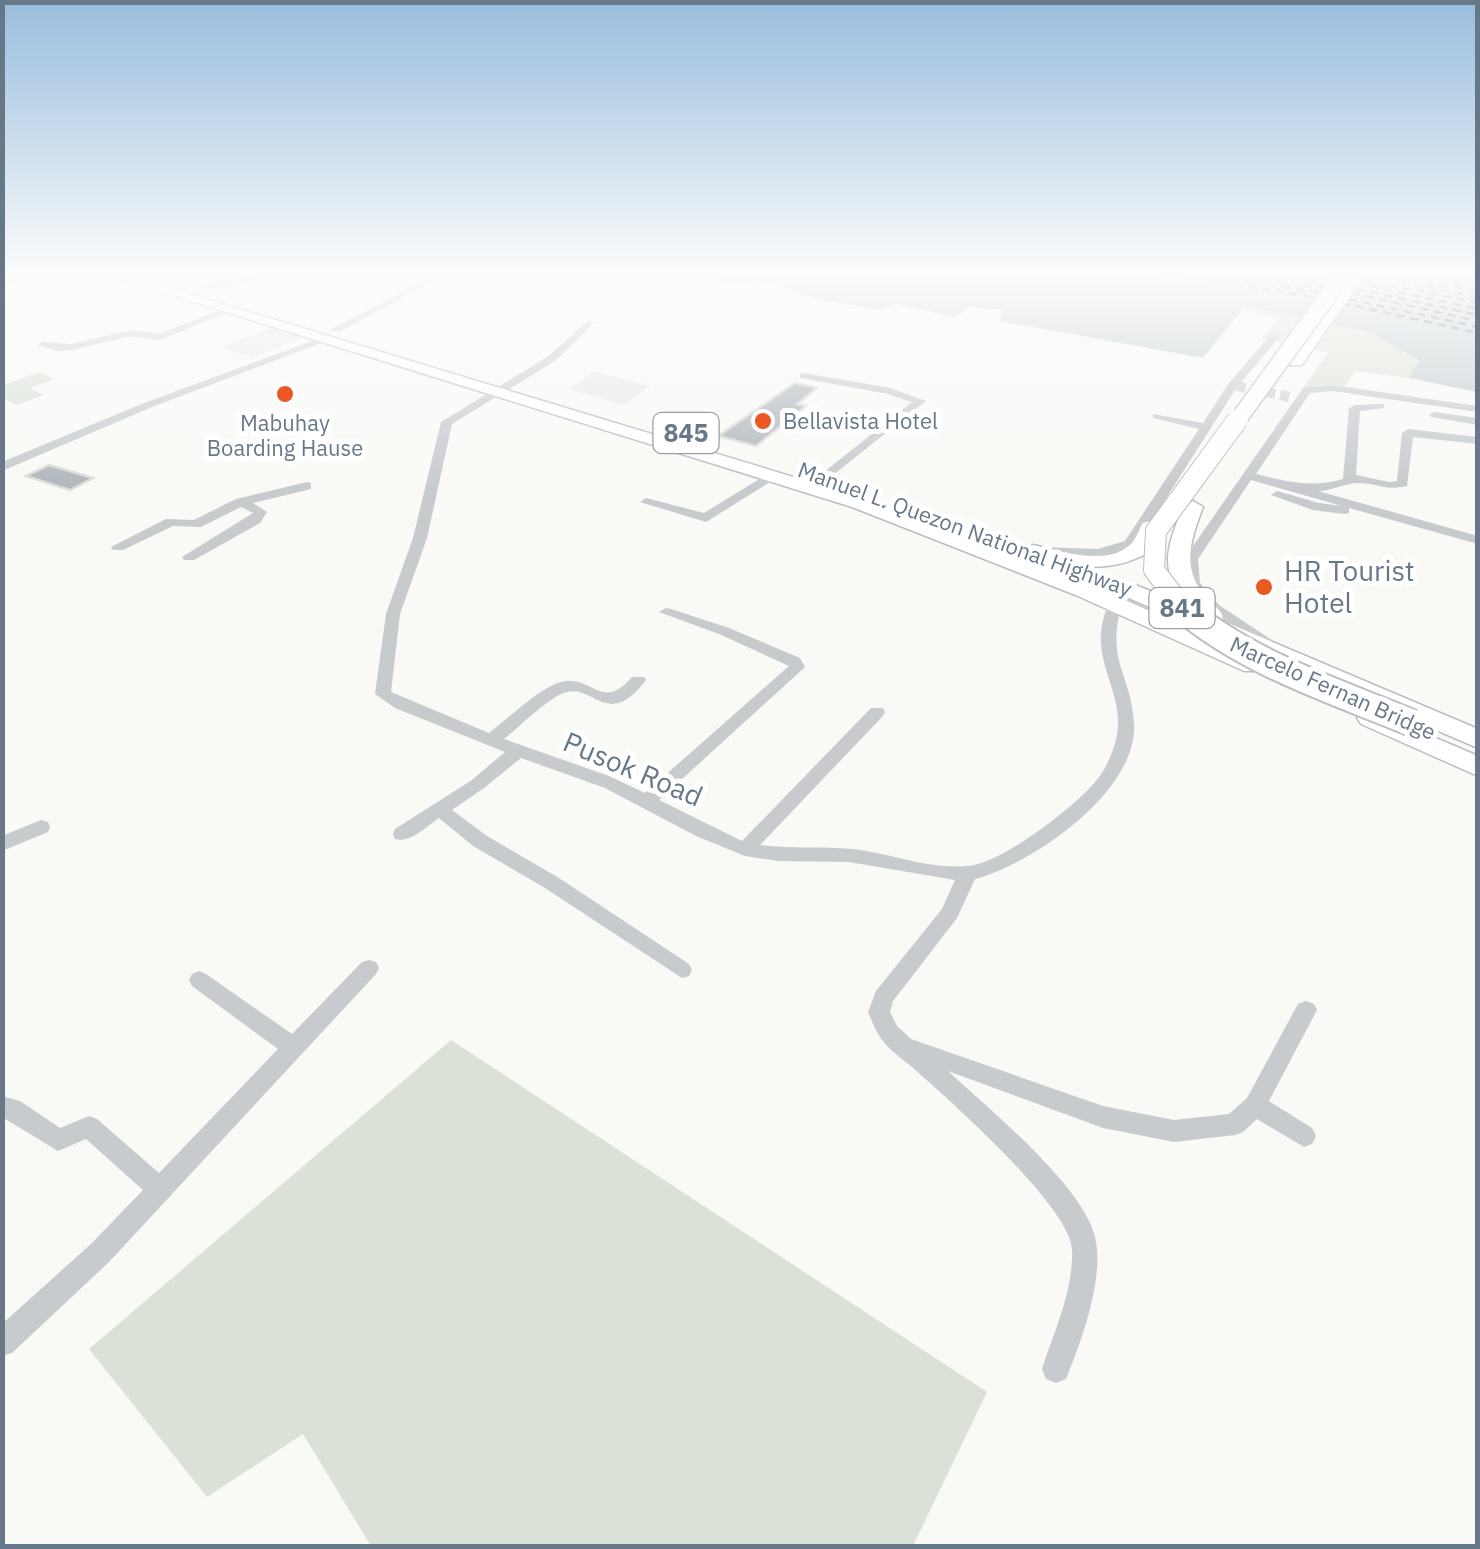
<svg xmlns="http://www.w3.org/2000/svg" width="1480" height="1549" font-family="'IBM Plex Sans',sans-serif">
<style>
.built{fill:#e7e8e7}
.green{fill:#dae1d7}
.water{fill:#c1cbd0}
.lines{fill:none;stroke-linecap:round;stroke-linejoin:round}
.ferry{stroke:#637a83;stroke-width:2.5;stroke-dasharray:8 6;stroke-linecap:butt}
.building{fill:#b0b7bd;stroke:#dbdbd8;stroke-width:2.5}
.street-tunnel{stroke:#cdd2d5;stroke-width:10;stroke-dasharray:10 5;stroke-linecap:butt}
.primary-casing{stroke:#babec2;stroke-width:3}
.street{fill:#c7cbce;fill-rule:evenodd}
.primary{fill:#fff;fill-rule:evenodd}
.primary-bridge-far2-casing{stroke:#babec2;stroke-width:19;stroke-linecap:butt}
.primary-bridge-far1-casing{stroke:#babec2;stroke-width:22;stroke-linecap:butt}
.primary-bridge-casing{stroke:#babec2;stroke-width:30;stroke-linecap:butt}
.primary-bridge-far2{stroke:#fff;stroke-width:16}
.primary-bridge-far1{stroke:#fff;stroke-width:20}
.primary-bridge{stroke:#fff;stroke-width:26}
.poi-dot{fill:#eb5824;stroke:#fff;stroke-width:4}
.labels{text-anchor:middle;stroke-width:10;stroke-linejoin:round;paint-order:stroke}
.far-poi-label{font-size:22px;fill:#677889;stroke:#fff;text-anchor:start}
.far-street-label{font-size:22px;fill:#677889;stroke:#fff}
.shield{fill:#fff;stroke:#95a0ac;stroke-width:2.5}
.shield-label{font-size:25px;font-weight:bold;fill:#677889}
.poi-label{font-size:28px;fill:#677889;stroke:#fff;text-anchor:start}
.street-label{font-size:28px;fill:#677889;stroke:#fff}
</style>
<rect width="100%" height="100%" fill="#f9f9f6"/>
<!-- built -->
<g class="built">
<path d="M271,328L301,338L251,358L221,347Z"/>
<path d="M594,372L650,386L624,405L569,389Z"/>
</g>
<!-- green -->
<g class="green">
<path d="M1245,306L1371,333L1421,362L1409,378L1355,371L1343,389L1302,390L1328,352L1262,338L1280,319L1242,310Z"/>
<path d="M40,372L54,379L30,388L44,395L16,405L3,398V385Z"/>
<path d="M451,1040L987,1392L913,1546H371L303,1434L207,1497L89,1349Z"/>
</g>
<!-- water -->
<path class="water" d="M725,273H1477V392L1409,378L1420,361L1371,333L1245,306L1203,358L999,321L1003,310L970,307L955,317L895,304L880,310L816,299L783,288L787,283L779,280L758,286L715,281Z"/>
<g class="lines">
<!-- ferry -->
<g class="ferry">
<path d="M1165,273L1320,298"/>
<path d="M1200,273L1322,293"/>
<path d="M1235,273L1325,288"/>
<path d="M1271,273L1329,283"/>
<path d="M1306,273L1334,278"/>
<path d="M1359,273L1478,297"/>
<path d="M1385,273L1478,291"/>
<path d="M1411,273L1478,286"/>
<path d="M1440,273L1478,280"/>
<path d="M1462,273L1478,276"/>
<path d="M1361,279L1478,303"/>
<path d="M1357,283L1478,309"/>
<path d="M1357,289L1478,315"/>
<path d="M1352,293L1478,321"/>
<path d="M1349,299L1478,327"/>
<path d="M1342,303L1478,333"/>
</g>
</g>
<!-- building -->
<g class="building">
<path d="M795,383L817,388L797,404L806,406L756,446L718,436Z"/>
<path d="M49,465L93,478L70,490L26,476Z"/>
</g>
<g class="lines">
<!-- street-tunnel -->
<path class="street-tunnel" d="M1236,386L1289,397"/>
<defs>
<g id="primary">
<path d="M100,273H121L866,499L1094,586L1262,661L1265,666L1262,671H1244L1078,596L852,507Z"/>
<path d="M1352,273H1366L1302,365H1290L1288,362Z"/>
<path d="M1193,501L1203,507C1189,544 1180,573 1212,603C1219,610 1223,613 1223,621L1478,729V748L1103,587L1100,582L1103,577L1111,575L1189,607C1158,570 1166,549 1183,507Z"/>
<path d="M1150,521L1160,527L1151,551C1110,576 1069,566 1025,556L1022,551L1033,545C1060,551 1107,567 1131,544C1136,539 1139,529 1143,523Z"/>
<path d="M1370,710L1478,756V776L1361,724L1357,718L1361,712Z"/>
</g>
</defs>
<!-- primary casing -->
<use href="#primary" class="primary-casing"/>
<!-- street -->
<g class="street">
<path d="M28,273H41L2,286V280Z"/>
<path d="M261,273H273L244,284L196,290L191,287Z"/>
<path d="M438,273H448L339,332L330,330Z"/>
<path d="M225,308L233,310L160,340L131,336L72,350L57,351L37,345L42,342L72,344L131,330L159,334Z"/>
<path d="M589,320L594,323L592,325L555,361L452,424L427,538L400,614L391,692L489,733C506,720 535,693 553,685C591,667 598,716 632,677H644L646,680C606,733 593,679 561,694C543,703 520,726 504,739L609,776L645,793L789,666L719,634L659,612L666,608L671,609L729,628L800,658L805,667L659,800L742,841L871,708H883L885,712L883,716L760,845C791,849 822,846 852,849C892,853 934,872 974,865C1005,860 1081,803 1099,777C1108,765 1114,750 1117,735C1125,686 1083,657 1110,601H1120L1122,604C1105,662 1132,674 1134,725C1137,792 1032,864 975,879L957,918L893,1001L890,1012L897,1026L911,1039L1103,1106L1174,1120L1229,1114L1247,1098L1298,1004L1306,1001L1314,1004L1317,1010L1269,1101L1312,1128L1316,1136L1312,1144L1304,1147L1257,1119L1243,1132L1235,1135L1174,1142L1103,1128L948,1071C987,1107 1084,1187 1095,1237C1105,1277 1081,1342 1066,1379L1056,1383L1046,1379L1042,1369C1054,1331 1074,1290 1072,1249C1070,1208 956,1106 922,1076C910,1064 892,1053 882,1040C876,1032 872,1021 868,1012L876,991L942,909L955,880L849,862L778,861L745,856L696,836L605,788L521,758L484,788L452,810L487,836L559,878L689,964L692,970L689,976L682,978L545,888L473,846L439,818C426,827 411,843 395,839L393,834L395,829L472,780L505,752L395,708L375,694L386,614L413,538L441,422L547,357Z"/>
<path d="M1272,333L1281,335L1237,387L1135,547L1098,557L1033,554L1031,551L1038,547L1098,549L1125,541L1199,429L1153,418V414L1203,423L1229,383Z"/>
<path d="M323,337L332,339L152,407L2,471V462L144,403Z"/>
<path d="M804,373L890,388L926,401L828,479L822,475L824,472L912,402L888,394L800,378V374Z"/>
<path d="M1332,385L1478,406V412L1332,391L1310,393L1256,474C1286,482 1312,488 1343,479L1349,408L1355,405L1384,404V408L1360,411L1356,475L1389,482L1397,481L1402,433L1408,429L1478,437V444L1413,437L1407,486C1383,491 1379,483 1358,483C1346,483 1331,491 1318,491L1478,536V544L1349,508V513L1344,514L1313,510L1271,495L1277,491L1319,503L1342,506L1251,480L1198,559L1200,583L1219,605L1273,641L1270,644C1251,646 1193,603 1186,584C1183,577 1185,566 1184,559L1303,388Z"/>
<path d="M1435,412L1478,418V425L1431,417L1429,415Z"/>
<path d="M771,472L781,475L706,522L640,502L646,498L704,513Z"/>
<path d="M307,482L311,483V489L253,503L267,512L260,523L194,560H184L182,557L253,513L241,507L201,527L173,526L123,550H113L111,547L166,519L194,520L236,499Z"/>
<path d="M41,820L48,822L50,827L48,832L2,851V836Z"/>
<path d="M369,960L376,962L379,968L376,974L109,1262L12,1353L2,1356V1324L91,1244L143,1190L86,1139L58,1151L2,1117V1096L20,1101L60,1128L89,1116L97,1119L159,1173L278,1049L192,986L189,980L192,974L199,971L206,974L292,1034L362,962Z"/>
</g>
<!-- primary -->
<use href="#primary" class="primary"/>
<defs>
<path id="primary-bridge-far2" d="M1237,421L1345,273"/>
<path id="primary-bridge-far1" d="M1184,609L1154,570L1156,531L1238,419"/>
<path id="primary-bridge" d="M1181,607C1247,663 1332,690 1412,723"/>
</defs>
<!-- primary-bridge-far2 casing -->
<use href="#primary-bridge-far2" class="primary-bridge-far2-casing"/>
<!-- primary-bridge-far1 casing -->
<use href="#primary-bridge-far1" class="primary-bridge-far1-casing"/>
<!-- primary-bridge casing -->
<use href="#primary-bridge" class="primary-bridge-casing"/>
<!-- primary-bridge-far2 -->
<use href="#primary-bridge-far2" class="primary-bridge-far2"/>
<!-- primary-bridge-far1 -->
<use href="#primary-bridge-far1" class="primary-bridge-far1"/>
<!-- primary-bridge -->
<use href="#primary-bridge" class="primary-bridge"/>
</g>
<!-- sky -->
<linearGradient id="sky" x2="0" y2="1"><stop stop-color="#98bdde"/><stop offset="0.56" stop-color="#fcfcfb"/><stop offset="1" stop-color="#fcfcfb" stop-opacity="0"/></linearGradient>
<rect width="1480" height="489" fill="url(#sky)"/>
<!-- markers -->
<g class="poi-dot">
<circle cx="285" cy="394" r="10"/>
<circle cx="763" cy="421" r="10"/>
<circle cx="1264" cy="587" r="10"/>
</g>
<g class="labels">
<!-- far-poi labels -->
<g class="far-poi-label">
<text x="783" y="429">Bellavista Hotel</text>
<text x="285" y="431" text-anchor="middle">Mabuhay<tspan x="285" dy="25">Boarding Hause</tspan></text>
</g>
<!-- far-street labels -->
<g class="far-street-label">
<text transform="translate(965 529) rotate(20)" y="8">Manuel L. Quezon National Highway</text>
<text transform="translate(1333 688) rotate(24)" y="8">Marcelo Fernan Bridge</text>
</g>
<!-- shield labels -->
<g class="shield">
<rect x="653.5" y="413" width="65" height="40" rx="8"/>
<rect x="1149.5" y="588" width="65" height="40" rx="8"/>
</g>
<g class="shield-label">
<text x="686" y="442">845</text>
<text x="1182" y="617">841</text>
</g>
<!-- poi labels -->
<g class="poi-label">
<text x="1284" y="581">HR Tourist<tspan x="1284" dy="32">Hotel</tspan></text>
</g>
<!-- street labels -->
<g class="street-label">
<text transform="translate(633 769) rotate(23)" y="10">Pusok Road</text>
</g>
</g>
<!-- border -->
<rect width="1480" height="1549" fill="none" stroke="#677889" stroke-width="10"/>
</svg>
